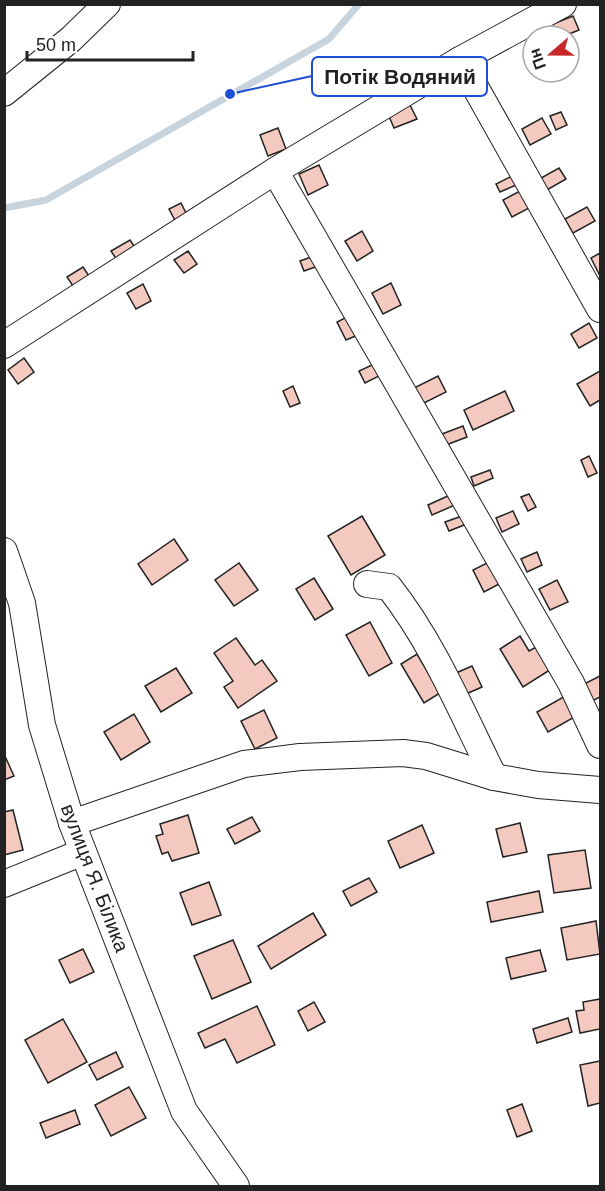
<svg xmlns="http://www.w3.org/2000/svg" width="605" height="1191" font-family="Arial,sans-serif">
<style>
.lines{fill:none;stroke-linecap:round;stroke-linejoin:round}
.stream{stroke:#c7d3dd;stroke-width:7}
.building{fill:#f3c9c0;stroke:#222;stroke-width:1.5}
.minor-casing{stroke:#222;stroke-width:28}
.minor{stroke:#fff;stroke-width:26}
.labels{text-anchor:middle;stroke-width:4.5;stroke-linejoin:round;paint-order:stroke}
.street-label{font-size:20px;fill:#222;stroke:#fff}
.leader{fill:none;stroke:#1d4ed8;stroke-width:2}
.callout-dot{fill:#1d4ed8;stroke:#fff;stroke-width:2}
.callout{fill:#fff;stroke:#1d4ed8;stroke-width:2}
.callout-label{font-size:21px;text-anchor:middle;font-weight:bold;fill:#222}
</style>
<rect width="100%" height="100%" fill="#fff"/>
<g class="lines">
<!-- stream -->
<path class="stream" d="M4,208L46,200L329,39L359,4"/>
</g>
<!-- building -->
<g class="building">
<path d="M573,16L579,30L564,36H552L548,26Z"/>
<path d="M410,105L417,119L394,128L388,114Z"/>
<path d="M561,112L567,125L556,130L550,116Z"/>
<path d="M542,118L551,134L530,145L522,129Z"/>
<path d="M278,128L286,149L268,156L260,135Z"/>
<path d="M319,165L328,185L308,195L299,174Z"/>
<path d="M559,168L566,179L547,190L541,178Z"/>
<path d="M512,176L516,185L500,192L496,184Z"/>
<path d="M522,190L531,207L512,217L503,200Z"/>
<path d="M181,203L189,219L178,226L169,209Z"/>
<path d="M587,207L595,221L573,233L565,219Z"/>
<path d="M362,231L373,251L357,261L345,241Z"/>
<path d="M130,240L138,252L119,263L111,251Z"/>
<path d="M188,251L197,264L184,273L174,260Z"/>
<path d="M600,253V276L591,258Z"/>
<path d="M314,256L318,266L304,271L300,261Z"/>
<path d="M83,267L93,282L77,292L67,277Z"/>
<path d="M391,283L401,305L383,314L372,293Z"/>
<path d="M143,284L151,301L136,309L127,293Z"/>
<path d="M349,316L358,335L346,340L337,322Z"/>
<path d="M589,323L597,338L579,348L571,334Z"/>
<path d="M24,358L34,372L18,384L8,370Z"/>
<path d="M376,363L381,375L365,383L359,371Z"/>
<path d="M600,371V400L590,406L577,384Z"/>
<path d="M438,376L446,392L422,404L414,388Z"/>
<path d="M293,386L300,403L290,407L283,391Z"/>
<path d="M505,391L514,411L473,430L464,410Z"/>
<path d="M463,426L467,437L446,445L442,434Z"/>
<path d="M589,456L597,473L588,477L581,460Z"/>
<path d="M490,470L493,478L474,486L471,477Z"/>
<path d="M529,494L536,507L528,511L521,497Z"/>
<path d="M450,495L455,505L432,515L428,505Z"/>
<path d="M513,511L519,524L502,532L496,518Z"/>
<path d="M465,515L469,523L449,531L445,522Z"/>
<path d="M362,516L385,555L351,575L328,536Z"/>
<path d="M174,539L188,560L152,585L138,564Z"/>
<path d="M537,552L542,565L527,572L521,559Z"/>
<path d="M491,561L503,582L484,592L473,570Z"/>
<path d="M239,563L258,590L234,606L215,580Z"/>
<path d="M314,578L333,609L315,620L296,589Z"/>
<path d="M557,580L568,602L550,610L539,589Z"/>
<path d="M370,622L392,663L369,676L346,635Z"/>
<path d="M520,636L529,651L538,646L553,668L523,687L500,649Z"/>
<path d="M236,638L255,665L262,660L277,681L238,708L224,687L233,681L214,653Z"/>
<path d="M417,654L440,693L424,703L401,664Z"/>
<path d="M472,666L482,687L466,694L456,673Z"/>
<path d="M176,668L192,693L161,712L145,686Z"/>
<path d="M600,676V697L592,701L584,684Z"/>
<path d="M567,695L578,715L548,732L537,712Z"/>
<path d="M264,710L277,738L255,749L241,721Z"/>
<path d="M134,714L150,742L121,760L104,732Z"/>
<path d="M4,754L14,776L4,780Z"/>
<path d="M13,810L23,850L4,855V812Z"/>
<path d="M188,815L199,853L172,861L168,852L162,854L156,836L163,834L160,824Z"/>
<path d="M252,817L260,831L235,844L227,829Z"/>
<path d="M520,823L527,852L503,857L496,829Z"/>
<path d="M422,825L434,853L400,868L388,841Z"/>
<path d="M585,850L591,888L554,893L548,855Z"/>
<path d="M369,878L377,892L351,906L343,891Z"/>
<path d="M209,882L221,915L192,925L180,893Z"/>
<path d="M539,891L543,912L491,922L487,902Z"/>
<path d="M313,913L326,935L271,969L258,946Z"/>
<path d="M596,921L600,954L567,960L561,928Z"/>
<path d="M233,940L251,982L212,999L194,956Z"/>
<path d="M83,949L94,972L70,983L59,960Z"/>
<path d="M540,950L546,971L511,979L506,958Z"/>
<path d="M600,999V1029L580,1033L576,1011L584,1010L583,1002Z"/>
<path d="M314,1002L325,1022L308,1031L298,1011Z"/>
<path d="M257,1006L275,1045L237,1063L225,1039L205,1048L198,1033Z"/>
<path d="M568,1018L572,1032L537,1043L533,1029Z"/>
<path d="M63,1019L87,1062L48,1083L25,1040Z"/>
<path d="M116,1052L123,1067L97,1080L89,1065Z"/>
<path d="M600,1061V1103L588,1106L580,1065Z"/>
<path d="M129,1087L146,1118L111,1136L95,1105Z"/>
<path d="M522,1104L532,1131L517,1137L507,1110Z"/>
<path d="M75,1110L80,1124L46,1138L40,1123Z"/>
</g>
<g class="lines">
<defs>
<g id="minor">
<path d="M460,60L600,309"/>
<path d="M4,93L71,39L107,4"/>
<path d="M275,171L571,683L600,745"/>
<path d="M4,345L275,171L460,60L563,4"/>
<path d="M4,551L22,603L42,725L72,823L184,1111L236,1186"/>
<path d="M367,584L389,587C434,644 462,713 494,777"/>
<path d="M72,823L244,764L300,757L403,753L426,756L494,777L538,785L600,790"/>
<path d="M4,884L83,852"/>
</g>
</defs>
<!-- minor casing -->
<use href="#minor" class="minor-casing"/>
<!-- minor -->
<use href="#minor" class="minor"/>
</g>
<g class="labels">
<!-- street labels -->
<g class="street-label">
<text transform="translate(95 878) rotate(69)" y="7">вулиця Я. Білика</text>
</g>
</g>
<!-- callouts -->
<path class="leader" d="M230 94L312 76"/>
<circle class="callout-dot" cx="230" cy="94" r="6"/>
<rect class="callout" x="312" y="57" width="175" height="39" rx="6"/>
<g class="callout-label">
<text x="400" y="84">Потік Водяний</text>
</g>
<!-- border -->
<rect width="605" height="1191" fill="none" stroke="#222222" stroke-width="12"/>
<!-- north arrow -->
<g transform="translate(551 54) rotate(250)"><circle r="28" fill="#ffffff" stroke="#a7a7a7" stroke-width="1.5"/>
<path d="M0-4.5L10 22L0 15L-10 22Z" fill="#c62828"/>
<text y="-9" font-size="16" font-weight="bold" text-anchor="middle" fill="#222222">Пн</text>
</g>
<!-- scale -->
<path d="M27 51v9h166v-9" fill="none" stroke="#222222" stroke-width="3"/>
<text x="36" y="51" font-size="18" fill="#222222" stroke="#ffffff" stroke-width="4.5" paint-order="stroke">50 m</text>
</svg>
